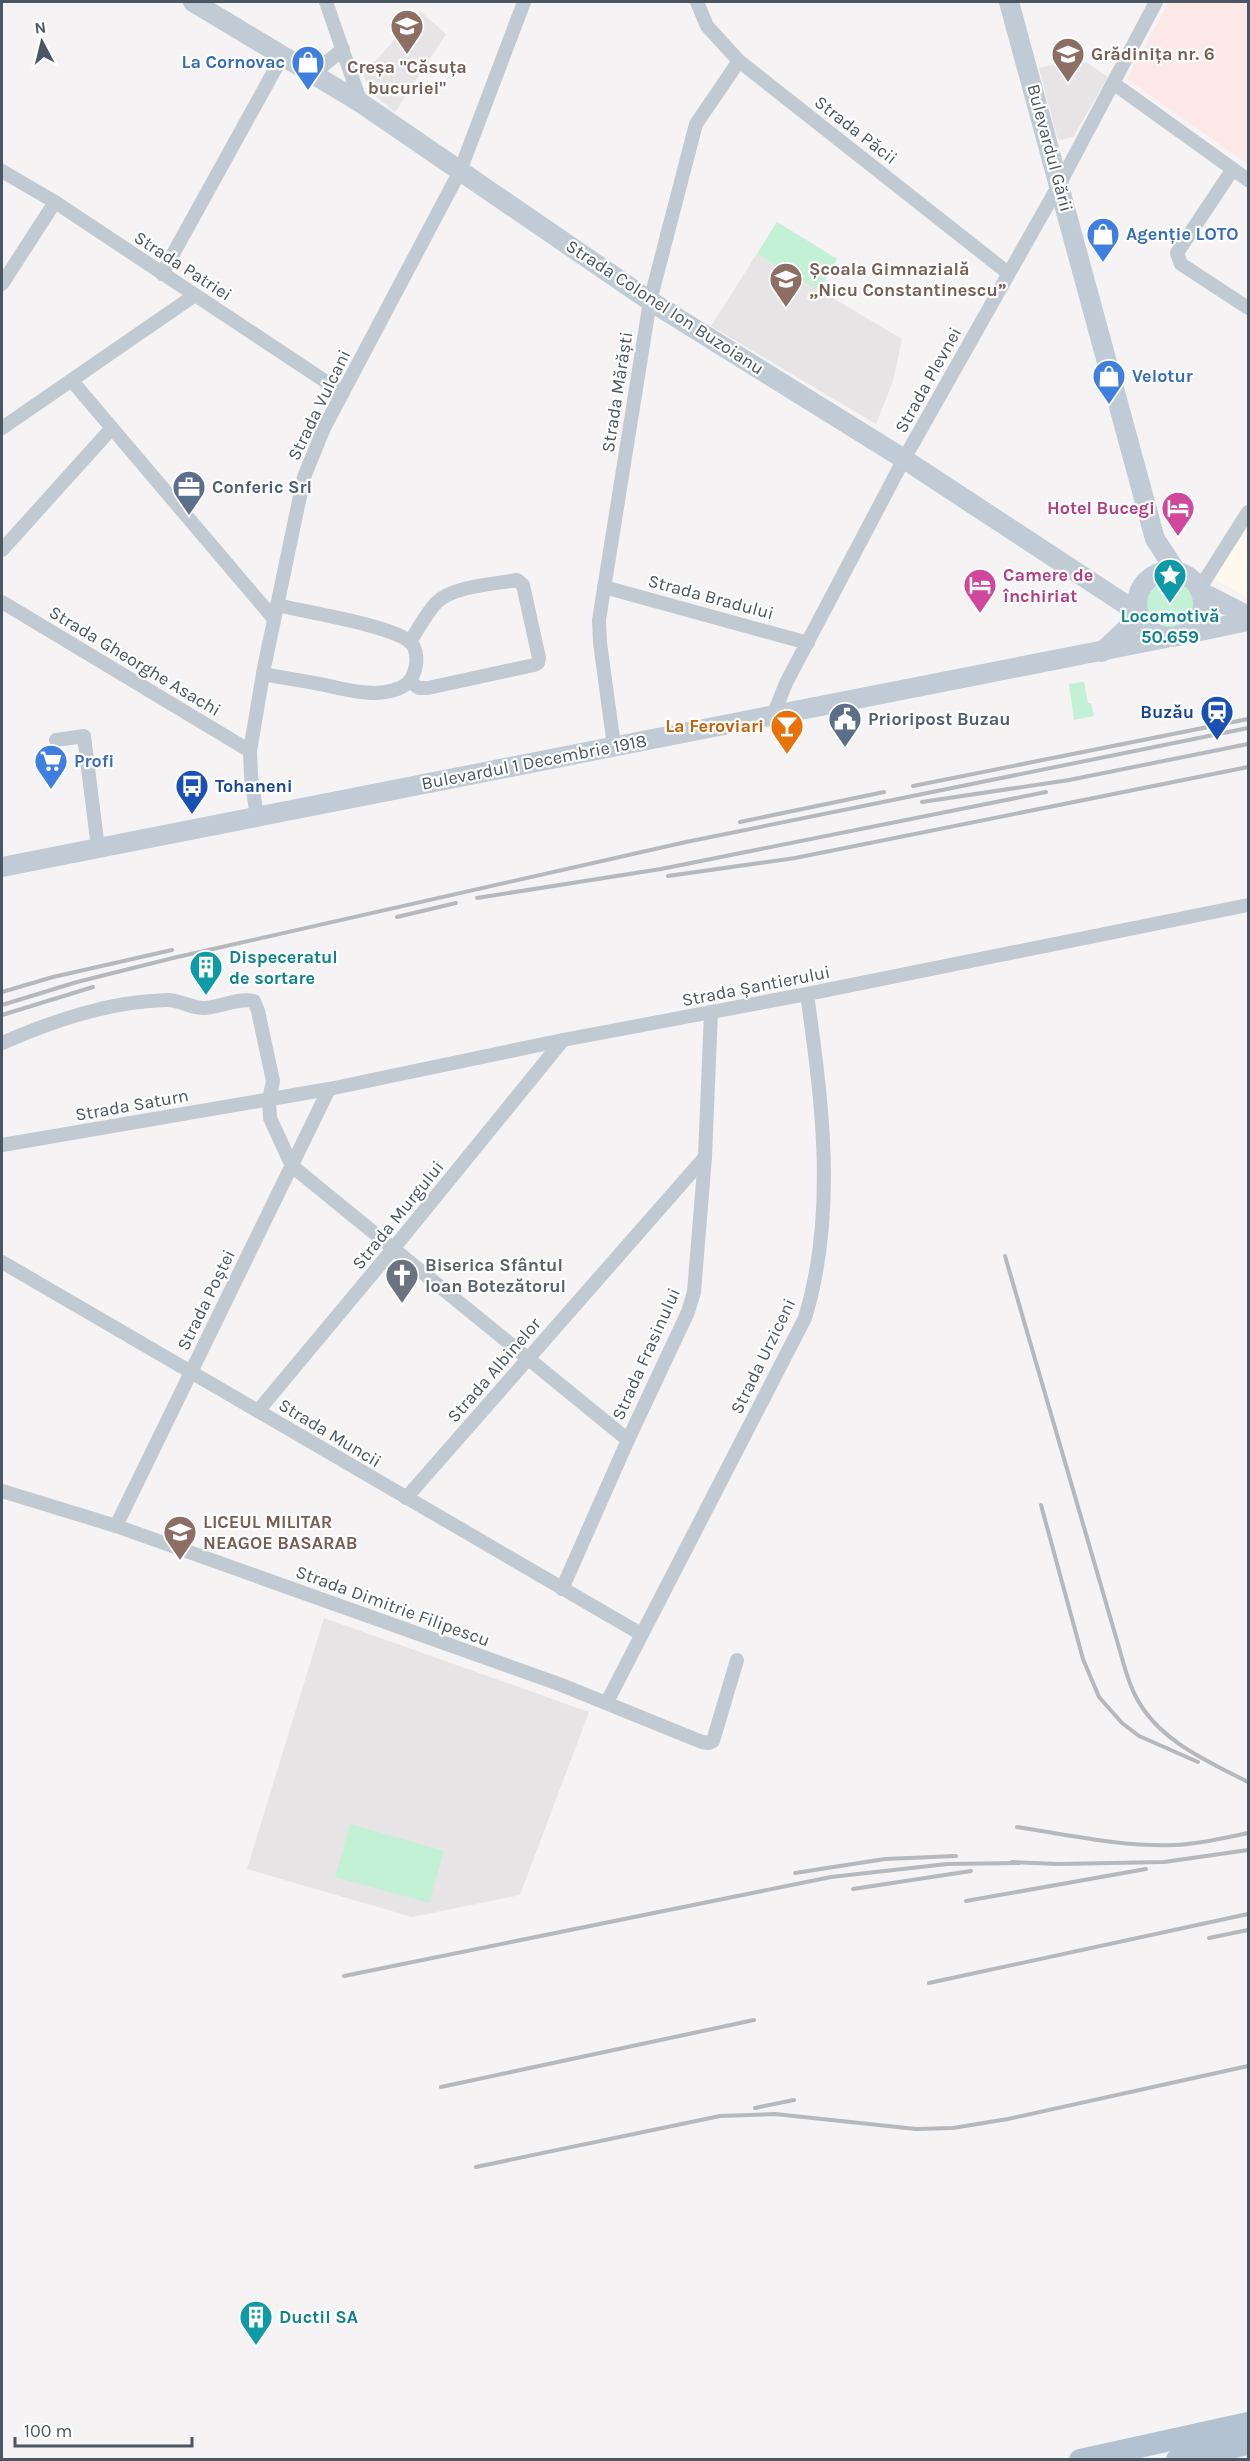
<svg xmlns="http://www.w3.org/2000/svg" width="1250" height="2461" font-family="Karla,sans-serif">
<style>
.commercial{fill:#fdf9ef}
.education{fill:#e6e4e5}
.medical{fill:#fce8e6}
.green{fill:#c3f1d5}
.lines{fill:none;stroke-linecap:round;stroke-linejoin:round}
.street{stroke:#c1cad2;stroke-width:14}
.secondary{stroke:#c1cbd6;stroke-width:20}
.primary{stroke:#b3c2d1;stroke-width:22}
.rail{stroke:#b5b8bd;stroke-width:4}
.labels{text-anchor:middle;stroke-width:4.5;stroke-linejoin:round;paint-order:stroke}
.education-label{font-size:18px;font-weight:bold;fill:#785e54;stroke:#fff;text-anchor:start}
.shop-label{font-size:18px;font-weight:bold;fill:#366cbe;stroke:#fff;text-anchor:start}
.street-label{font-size:18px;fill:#4a5661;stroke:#fff}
.service-label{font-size:18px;font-weight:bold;fill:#4e5e75;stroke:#fff;text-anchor:start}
.hotel-label{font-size:18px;font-weight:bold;fill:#b23c85;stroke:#fff;text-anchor:end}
.culture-label{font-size:18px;font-weight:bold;fill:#0d838f;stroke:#fff;text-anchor:start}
.transit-label{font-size:18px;font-weight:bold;fill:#164399;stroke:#fff;text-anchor:end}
.food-label{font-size:18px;font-weight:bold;fill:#c56008;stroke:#fff;text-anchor:end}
.worship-label{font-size:18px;font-weight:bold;fill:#5b616d;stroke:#fff;text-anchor:start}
</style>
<rect width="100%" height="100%" fill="#f5f3f3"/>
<!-- commercial -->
<path class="commercial" d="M1248,524V599L1214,578Z"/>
<!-- education -->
<g class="education">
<path d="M420,11L446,34L395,112L373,94L363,75Z"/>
<path d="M1086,62L1108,77L1073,137L1060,140L1057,137L1039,68L1060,63Z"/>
<path d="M777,222L837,259L819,290L902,339L893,381L876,424L711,326Z"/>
<path d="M324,1618L589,1712L520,1895L412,1917L247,1869Z"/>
</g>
<!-- medical -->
<path class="medical" d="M1169,2H1248V164L1127,79Z"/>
<!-- green -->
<g class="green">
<path d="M777,222L837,259L819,290L757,254Z"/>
<circle cx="1170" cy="605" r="25"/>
<path d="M1084,682L1088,703H1091L1094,716L1074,720L1069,684Z"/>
<path d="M350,1824L444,1851L429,1903L335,1877Z"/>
</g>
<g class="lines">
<!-- street -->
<g class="street">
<path d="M326,2L361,103"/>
<path d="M697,2L707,26L739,61L1008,273"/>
<path d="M313,74L343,49"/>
<path d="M1113,83L1248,180"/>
<path d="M1233,169L1177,253L1181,264L1248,308"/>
<path d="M2,171L55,202L343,393"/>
<path d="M162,274L283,55"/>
<path d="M2,284L55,202"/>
<path d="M72,381L274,619"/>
<path d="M2,428L195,295"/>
<path d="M2,550L111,429"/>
<path d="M604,587L808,643"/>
<path d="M1200,588L1248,512"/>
<path d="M2,602L250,751"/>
<path d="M410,642C418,629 426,614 436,603C452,586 495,584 517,580L523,585L539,658L538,663L534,665L428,688H419L410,682"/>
<path d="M263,674C284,678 305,681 325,685C342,689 358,693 375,693C390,692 408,689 413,675C418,664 418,648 409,641C388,625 306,612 277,605"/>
<path d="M773,716L786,683L904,459L1060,183L1156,2"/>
<path d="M56,740L84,736L98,848"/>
<path d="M614,746L600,643L599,620L650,301L696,124L739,61"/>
<path d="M257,817L251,776L250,751L264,668L304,477L324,428L460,171L524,2"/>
<path d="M2,1043C53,1021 110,1001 167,1000C180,1000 191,1008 204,1008C220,1008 238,997 254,1001L258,1011L273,1081L269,1100L270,1118L292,1166L628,1440"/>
<path d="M2,1145L329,1089L563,1040L807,994L1248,905"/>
<path d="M2,1262L641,1634"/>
<path d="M258,1411L393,1249L563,1040"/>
<path d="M2,1491L116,1526L559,1684L702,1742L709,1743L713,1741L737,1660"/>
<path d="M406,1498L705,1157"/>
<path d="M116,1526L329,1089"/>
<path d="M562,1589L628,1440L688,1312L694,1292L705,1157L711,1012"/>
<path d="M607,1702L805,1318C837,1213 822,1101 807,994"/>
</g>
<!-- secondary -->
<g class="secondary">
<path d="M193,2L361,103L650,301L904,459L1137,612"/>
<path d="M1009,2L1155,539L1176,571"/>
<circle cx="1170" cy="604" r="33"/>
<path d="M1201,592L1248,616"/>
<path d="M1186,634L1248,621"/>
<path d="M1102,652L1139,617"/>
<path d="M2,867L1166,638"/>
</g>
<!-- primary -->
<g class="primary">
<path d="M1080,2460L1248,2423"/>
<path d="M1177,2460L1248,2444"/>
</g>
<!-- rail -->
<g class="rail">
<path d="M913,786L1248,719"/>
<path d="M922,802L1069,780L1248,744"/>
<path d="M740,822L884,792"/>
<path d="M668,876L795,858L1248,767"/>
<path d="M477,898L661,869L1046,792"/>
<path d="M397,917L456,903"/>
<path d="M2,992L53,977L172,950"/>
<path d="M2,1005L77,982L173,958L686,842L1248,728"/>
<path d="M2,1015L93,987"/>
<path d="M1005,1256L1120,1651C1124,1666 1128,1681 1135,1695C1157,1740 1207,1761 1248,1782"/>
<path d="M1041,1505L1083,1659L1099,1697L1122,1723L1139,1736L1198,1762"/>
<path d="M1017,1827C1069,1835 1122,1847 1175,1845C1200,1844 1224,1838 1248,1833"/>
<path d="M1012,1862L1058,1864L1164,1862L1248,1850"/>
<path d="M795,1873L885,1859L956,1856"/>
<path d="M853,1889L971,1871"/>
<path d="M966,1901L1146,1869"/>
<path d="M1209,1938L1248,1930"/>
<path d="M344,1976L831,1877L947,1864L1019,1863"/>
<path d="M929,1983L1248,1914"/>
<path d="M441,2087L754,2020"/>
<path d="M755,2108L794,2100"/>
<path d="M476,2167L720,2116L775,2114L916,2129L953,2128L1008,2119L1248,2066"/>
</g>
</g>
<!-- icons -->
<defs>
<symbol id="school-pin" viewBox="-11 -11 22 30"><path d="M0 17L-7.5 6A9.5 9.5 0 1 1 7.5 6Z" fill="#8d6e63" stroke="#fff"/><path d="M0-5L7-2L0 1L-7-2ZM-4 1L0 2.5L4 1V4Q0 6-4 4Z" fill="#fff"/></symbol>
<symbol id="shop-pin" viewBox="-11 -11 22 30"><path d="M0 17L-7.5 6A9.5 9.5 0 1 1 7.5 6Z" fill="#3f7fe0" stroke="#fff"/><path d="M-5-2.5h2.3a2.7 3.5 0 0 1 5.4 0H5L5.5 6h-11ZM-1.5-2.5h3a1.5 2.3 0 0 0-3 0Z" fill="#fff"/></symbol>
<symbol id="office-pin" viewBox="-11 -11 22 30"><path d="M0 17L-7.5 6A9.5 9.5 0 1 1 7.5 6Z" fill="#5c6f8a" stroke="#fff"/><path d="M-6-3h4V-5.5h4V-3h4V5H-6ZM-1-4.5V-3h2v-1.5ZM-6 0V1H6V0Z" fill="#fff"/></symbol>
<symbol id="hotel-pin" viewBox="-11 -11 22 30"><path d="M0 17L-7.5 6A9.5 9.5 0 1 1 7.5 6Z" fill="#d1479c" stroke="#fff"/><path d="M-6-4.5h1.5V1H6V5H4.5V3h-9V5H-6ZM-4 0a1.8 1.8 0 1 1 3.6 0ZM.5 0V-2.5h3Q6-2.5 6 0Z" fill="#fff"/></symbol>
<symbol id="sight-pin" viewBox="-11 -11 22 30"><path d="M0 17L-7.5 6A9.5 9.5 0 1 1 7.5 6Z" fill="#0f9aa8" stroke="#fff"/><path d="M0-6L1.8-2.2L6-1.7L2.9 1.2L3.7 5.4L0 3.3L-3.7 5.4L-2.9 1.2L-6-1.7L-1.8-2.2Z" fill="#fff"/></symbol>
<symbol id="station-pin" viewBox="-11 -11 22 30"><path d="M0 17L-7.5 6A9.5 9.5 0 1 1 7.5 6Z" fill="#1a4fb4" stroke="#fff"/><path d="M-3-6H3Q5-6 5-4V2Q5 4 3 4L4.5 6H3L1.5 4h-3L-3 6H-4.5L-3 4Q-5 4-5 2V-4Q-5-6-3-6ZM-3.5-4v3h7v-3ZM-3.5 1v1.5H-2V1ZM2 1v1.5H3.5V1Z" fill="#fff"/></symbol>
<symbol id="civic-pin" viewBox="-11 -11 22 30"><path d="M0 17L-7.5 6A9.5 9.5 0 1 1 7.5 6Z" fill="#5c6f8a" stroke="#fff"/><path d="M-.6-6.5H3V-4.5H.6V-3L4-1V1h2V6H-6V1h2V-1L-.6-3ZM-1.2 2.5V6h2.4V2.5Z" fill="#fff"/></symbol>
<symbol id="bar-pin" viewBox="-11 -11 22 30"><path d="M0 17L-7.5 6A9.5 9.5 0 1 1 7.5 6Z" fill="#e8710a" stroke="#fff"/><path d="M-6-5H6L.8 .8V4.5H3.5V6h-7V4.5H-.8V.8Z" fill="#fff"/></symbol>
<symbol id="supermarket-pin" viewBox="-11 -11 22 30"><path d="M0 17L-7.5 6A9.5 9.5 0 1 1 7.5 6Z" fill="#3f7fe0" stroke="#fff"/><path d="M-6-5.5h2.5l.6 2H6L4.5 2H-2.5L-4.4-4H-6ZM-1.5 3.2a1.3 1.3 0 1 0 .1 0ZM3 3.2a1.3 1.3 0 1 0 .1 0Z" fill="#fff"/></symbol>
<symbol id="bus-pin" viewBox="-11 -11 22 30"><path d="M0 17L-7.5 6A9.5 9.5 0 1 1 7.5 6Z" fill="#1a4fb4" stroke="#fff"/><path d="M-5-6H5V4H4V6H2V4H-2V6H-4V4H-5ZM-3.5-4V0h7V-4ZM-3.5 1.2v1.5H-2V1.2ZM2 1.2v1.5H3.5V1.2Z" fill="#fff"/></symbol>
<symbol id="building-pin" viewBox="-11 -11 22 30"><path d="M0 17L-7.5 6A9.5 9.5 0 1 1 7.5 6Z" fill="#0f9aa8" stroke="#fff"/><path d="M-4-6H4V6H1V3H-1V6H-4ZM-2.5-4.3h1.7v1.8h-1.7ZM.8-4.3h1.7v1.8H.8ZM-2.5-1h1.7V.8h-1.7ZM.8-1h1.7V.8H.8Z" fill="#fff"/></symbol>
<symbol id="church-pin" viewBox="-11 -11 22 30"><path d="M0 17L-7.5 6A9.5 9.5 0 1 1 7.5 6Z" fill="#6b7280" stroke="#fff"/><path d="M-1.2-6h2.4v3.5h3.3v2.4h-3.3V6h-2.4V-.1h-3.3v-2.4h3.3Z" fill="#fff"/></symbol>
<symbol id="university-pin" viewBox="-11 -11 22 30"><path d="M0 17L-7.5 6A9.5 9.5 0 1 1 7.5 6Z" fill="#8d6e63" stroke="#fff"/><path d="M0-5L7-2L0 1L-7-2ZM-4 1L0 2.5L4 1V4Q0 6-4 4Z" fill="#fff"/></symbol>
</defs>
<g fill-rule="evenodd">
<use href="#school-pin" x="388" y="7" width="38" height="52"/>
<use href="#school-pin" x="1049" y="35" width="38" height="52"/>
<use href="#shop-pin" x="289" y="43" width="38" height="52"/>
<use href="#shop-pin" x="1084" y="215" width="38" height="52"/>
<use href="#school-pin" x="767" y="260" width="38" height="52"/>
<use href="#shop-pin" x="1090" y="357" width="38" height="52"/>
<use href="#office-pin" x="170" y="468" width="38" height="52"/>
<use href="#hotel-pin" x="1159" y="489" width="38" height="52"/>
<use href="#sight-pin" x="1151" y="556" width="38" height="52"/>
<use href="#hotel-pin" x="961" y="566" width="38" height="52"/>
<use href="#station-pin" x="1198" y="693" width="38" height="52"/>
<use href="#civic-pin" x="826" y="700" width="38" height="52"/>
<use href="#bar-pin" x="768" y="707" width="38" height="52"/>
<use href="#supermarket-pin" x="32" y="742" width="38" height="52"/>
<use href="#bus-pin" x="173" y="767" width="38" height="52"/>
<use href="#building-pin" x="187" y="948" width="38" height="52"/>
<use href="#church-pin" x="383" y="1256" width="38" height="52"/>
<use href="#university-pin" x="161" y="1513" width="38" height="52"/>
<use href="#building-pin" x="237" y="2298" width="38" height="52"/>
</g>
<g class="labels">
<!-- education labels -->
<g class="education-label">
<text x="1091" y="60">Grădinița nr. 6</text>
<text x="407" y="73" text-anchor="middle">Creșa "Căsuța<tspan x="407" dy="21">bucuriei"</tspan></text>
<text x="809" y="275">Școala Gimnazială<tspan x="809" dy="21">„Nicu Constantinescu”</tspan></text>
<text x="203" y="1528">LICEUL MILITAR<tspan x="203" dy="21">NEAGOE BASARAB</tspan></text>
</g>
<!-- shop labels -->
<g class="shop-label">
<text x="285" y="68" text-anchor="end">La Cornovac</text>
<text x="1126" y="240">Agenție LOTO</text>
<text x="1132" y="382">Velotur</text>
<text x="74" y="767">Profi</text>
</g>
<!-- street labels -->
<g class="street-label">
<text transform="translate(856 130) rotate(38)" y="6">Strada Păcii</text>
<text transform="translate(1050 148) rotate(75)" y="6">Bulevardul Gării</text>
<text transform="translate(183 266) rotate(33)" y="6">Strada Patriei</text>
<text transform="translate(665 307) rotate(33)" y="6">Strada Colonel Ion Buzoianu</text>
<text transform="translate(928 380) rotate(-61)" y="6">Strada Plevnei</text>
<text transform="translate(617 392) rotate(-81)" y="6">Strada Mărăști</text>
<text transform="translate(319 405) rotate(-64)" y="6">Strada Vulcani</text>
<text transform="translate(711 597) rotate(15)" y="6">Strada Bradului</text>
<text transform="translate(135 661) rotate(31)" y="6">Strada Gheorghe Asachi</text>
<text transform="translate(534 762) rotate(-11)" y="6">Bulevardul 1 Decembrie 1918</text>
<text transform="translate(756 986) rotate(-11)" y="6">Strada Șantierului</text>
<text transform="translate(132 1105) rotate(-10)" y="6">Strada Saturn</text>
<text transform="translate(398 1215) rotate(-51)" y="6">Strada Murgului</text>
<text transform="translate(206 1300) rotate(-64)" y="6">Strada Poștei</text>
<text transform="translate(646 1354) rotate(-66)" y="6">Strada Frasinului</text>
<text transform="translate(763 1356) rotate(-64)" y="6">Strada Urziceni</text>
<text transform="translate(494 1370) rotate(-49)" y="6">Strada Albinelor</text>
<text transform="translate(330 1433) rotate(31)" y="6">Strada Muncii</text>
<text transform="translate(393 1606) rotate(20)" y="6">Strada Dimitrie Filipescu</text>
</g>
<!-- service labels -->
<g class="service-label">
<text x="212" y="493">Conferic Srl</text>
<text x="868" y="725">Prioripost Buzau</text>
</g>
<!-- hotel labels -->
<g class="hotel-label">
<text x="1155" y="514">Hotel Bucegi</text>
<text x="1003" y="581" text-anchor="start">Camere de<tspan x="1003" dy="21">închiriat</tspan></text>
</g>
<!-- culture labels -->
<g class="culture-label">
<text x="1170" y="622" text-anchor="middle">Locomotivă<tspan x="1170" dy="21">50.659</tspan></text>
<text x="229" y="963">Dispeceratul<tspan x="229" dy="21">de sortare</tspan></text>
<text x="279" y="2323">Ductil SA</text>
</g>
<!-- transit labels -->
<g class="transit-label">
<text x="1194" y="718">Buzău</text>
<text x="215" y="792" text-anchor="start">Tohaneni</text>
</g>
<!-- food labels -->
<g class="food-label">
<text x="764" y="732">La Feroviari</text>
</g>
<!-- worship labels -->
<g class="worship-label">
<text x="425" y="1271">Biserica Sfântul<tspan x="425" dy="21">Ioan Botezătorul</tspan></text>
</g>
</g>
<!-- border -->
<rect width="1250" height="2461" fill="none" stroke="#4a5661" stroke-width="6"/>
<!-- north arrow -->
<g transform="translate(42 42) rotate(353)" stroke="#ffffff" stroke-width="4.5" paint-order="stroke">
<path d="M0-4.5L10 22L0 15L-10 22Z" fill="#4a5661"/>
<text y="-9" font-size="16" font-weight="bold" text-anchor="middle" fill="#4a5661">N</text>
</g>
<!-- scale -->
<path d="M15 2437v9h177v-9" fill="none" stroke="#4a5661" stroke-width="3"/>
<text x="24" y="2437" font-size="18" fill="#4a5661" stroke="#ffffff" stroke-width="4.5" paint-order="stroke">100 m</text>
</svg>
